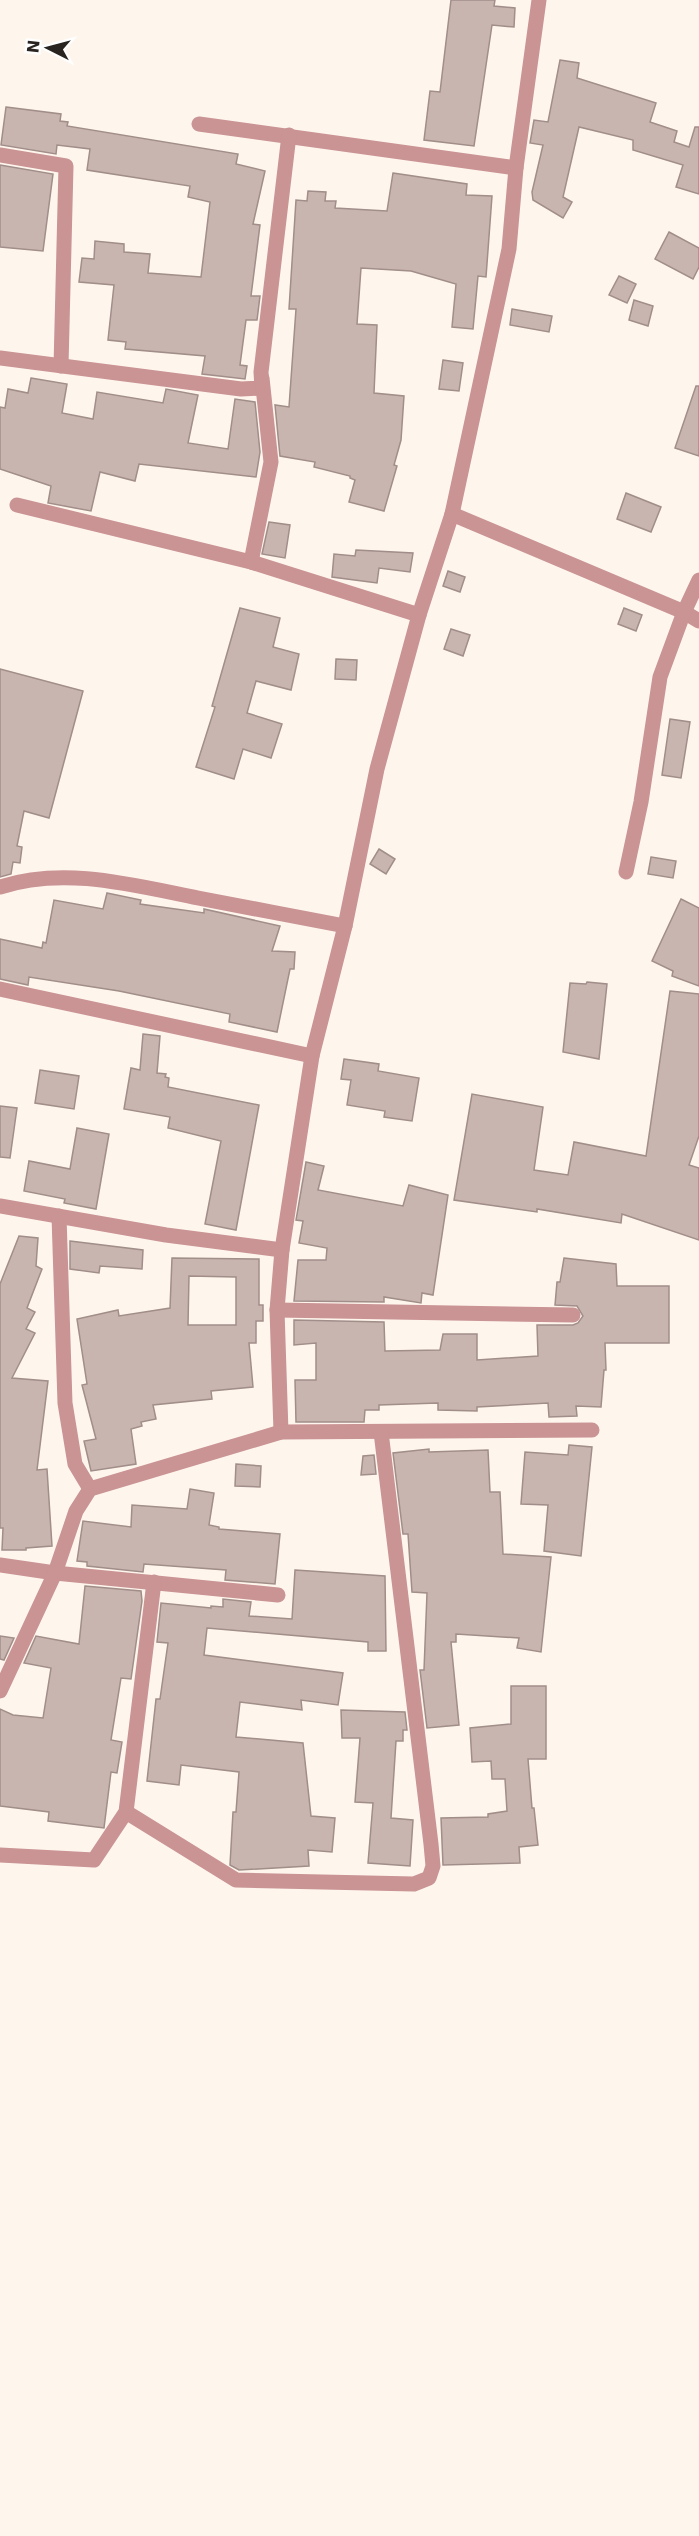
<svg xmlns="http://www.w3.org/2000/svg" width="699" height="2536" font-family="'DejaVu Sans',sans-serif">
<style>
.building{fill:#c9b5b0;stroke:#a18d89;stroke-width:1.5;fill-rule:evenodd}
.lines{fill:none;stroke-linecap:round;stroke-linejoin:round}
.minor{stroke:#ca9394;stroke-width:15}
</style>
<rect width="100%" height="100%" fill="#fef6ed"/>
<!-- building -->
<g class="building">
<path d="M451,0H495L494,6L515,8L514,27L492,25L474,146L424,140L430,91L440,92Z"/>
<path d="M560,60L579,63L577,78L656,103L650,122L677,131L674,142L689,147L695,127H699V194L676,187L683,165L633,150V140L579,127L563,197L572,202L563,218L533,200L532,192L543,145L530,143L534,120L548,122Z"/>
<path d="M6,107L61,114L60,121L68,122L67,126L238,154L236,164L265,171L253,224L260,225L251,296H260L257,320H246L240,365L247,366L245,379L202,374L205,356L125,349L126,342L108,340L114,285L79,282L82,258L94,259L95,241L124,244V252L150,254L148,273L201,277L210,202L188,197L190,186L87,170L90,149L57,145L56,154L1,145Z"/>
<path d="M0,165L53,174L43,251L0,247Z"/>
<path d="M393,173L467,184L466,195L492,196L486,277L478,276L473,329L452,327L456,284L411,271L361,268L357,324L377,325L374,393L404,396L401,440L394,465L397,466L384,511L349,502L355,480L350,478V476L314,467L315,462L280,456L275,405L289,407L296,309H289L296,200L307,201L308,191L326,192L325,201H336L335,208L387,211Z"/>
<path d="M669,232L699,248V267L693,279L655,259Z"/>
<path d="M619,276L636,284L627,303L609,295Z"/>
<path d="M634,300L653,306L648,326L629,320Z"/>
<path d="M512,309L552,316L549,332L510,325Z"/>
<path d="M443,360L463,363L459,391L439,389Z"/>
<path d="M31,378L67,384L62,413L93,419L97,392L163,403L166,389L198,395L188,443L228,449L235,399L255,402L260,452L256,477L139,464L135,481L100,472L91,511L48,503L51,486L0,469V407L5,408L8,389L28,393Z"/>
<path d="M696,386H699V456L675,448Z"/>
<path d="M626,493L661,507L651,532L617,519Z"/>
<path d="M269,522L290,525L285,558L262,554Z"/>
<path d="M356,550L413,553L410,572L379,568L377,583L332,577L334,554L355,556Z"/>
<path d="M448,571L465,577L460,592L443,586Z"/>
<path d="M240,608L280,618L273,647L299,654L291,690L256,681L247,713L282,724L271,758L243,749L234,779L196,767L215,707L212,706Z"/>
<path d="M624,608L642,615L636,631L618,624Z"/>
<path d="M451,629L470,635L463,656L444,649Z"/>
<path d="M336,659L357,660L356,680L335,679Z"/>
<path d="M0,669L83,691L49,818L24,811L17,846L22,847L20,863L13,862L11,874L0,877Z"/>
<path d="M670,719L690,722L681,778L662,775Z"/>
<path d="M379,849L395,859L386,874L370,864Z"/>
<path d="M651,857L676,861L673,878L648,874Z"/>
<path d="M107,893L141,900L140,904L204,913V909L280,926L272,951L295,952L294,969H290L277,1032L229,1022L230,1014L119,991L29,977L28,985L0,979V939L42,948L43,942L46,943L54,900L103,909Z"/>
<path d="M681,899L699,908V986L672,976L673,971L652,961Z"/>
<path d="M587,982L607,984L599,1059L563,1052L570,983L586,984Z"/>
<path d="M670,991L699,994V1136L689,1165L699,1168V1240L622,1214L621,1223L537,1209V1212L454,1200L472,1094L543,1107L534,1170L568,1175L574,1142L646,1156Z"/>
<path d="M143,1034L160,1036L157,1073L166,1074L165,1077L169,1078L168,1087L259,1105L236,1230L205,1224L221,1141L168,1128L170,1117L124,1109L131,1068L140,1070Z"/>
<path d="M344,1059L379,1064L378,1071L419,1078L412,1121L384,1117L385,1111L347,1105L351,1080L341,1079Z"/>
<path d="M40,1070L79,1076L74,1109L35,1103Z"/>
<path d="M0,1106L17,1108L10,1158L0,1157Z"/>
<path d="M77,1128L109,1134L96,1209L64,1203L65,1199L24,1191L29,1161L70,1169Z"/>
<path d="M306,1162L324,1166L318,1190L403,1206L409,1185L448,1195L433,1295L422,1293L421,1303L384,1297V1302L294,1301L298,1260H326L327,1248L299,1243L303,1221L296,1220Z"/>
<path d="M19,1236L38,1238L36,1266L42,1269L27,1308L35,1312L26,1329L35,1333L12,1378L48,1381L37,1470L47,1469L52,1546L26,1548V1550H2L3,1528H0V1284Z"/>
<path d="M70,1241L143,1250L142,1269L100,1266L99,1273L70,1269Z"/>
<path d="M172,1258L259,1259V1305H263V1321H256V1343H249L253,1387L211,1391L212,1399L153,1405L156,1419L141,1422L142,1426L131,1429L136,1464L91,1471L84,1441L96,1439L82,1385L87,1384L77,1319L118,1310L119,1316L170,1308ZM189,1276L236,1277V1325H188Z"/>
<path d="M564,1258L616,1264L617,1286H669V1343H605L606,1370H604L601,1407L576,1406L577,1416L549,1417L548,1403L477,1407V1411L438,1410V1403L379,1405V1410H365L364,1422H296L295,1380H316V1343L294,1345V1320L384,1322L385,1351L440,1350L443,1334H477V1360L538,1356L537,1325H573L578,1323L583,1316L577,1306L555,1305L557,1282H560Z"/>
<path d="M569,1445L592,1447L581,1556L544,1551L548,1505L521,1504L525,1452L568,1455Z"/>
<path d="M429,1449V1452L488,1450L490,1492H500L503,1554L551,1557L541,1652L517,1648L519,1638L456,1634V1642H451L459,1725L427,1728L420,1670H424L427,1593L412,1592L408,1534H403L393,1453Z"/>
<path d="M374,1455L376,1474L361,1475L363,1456Z"/>
<path d="M236,1464L261,1466L260,1487L235,1486Z"/>
<path d="M190,1489L214,1493L209,1525L219,1527V1529L280,1534L275,1584L225,1580L226,1570L144,1564L143,1572L87,1566V1562L77,1561L83,1521L131,1527L132,1505L187,1509Z"/>
<path d="M295,1570L385,1576L386,1651H368V1642L207,1628L204,1655L343,1673L338,1705L301,1700L302,1710L240,1702L236,1737L303,1743L311,1816L335,1818L332,1852L308,1850L309,1866L239,1870L230,1865L233,1812H236L239,1772L181,1765L179,1785L147,1781L156,1699H160L168,1643L157,1642L161,1603L211,1608V1606L223,1607V1599L251,1602L249,1616L292,1619Z"/>
<path d="M85,1586L141,1591L142,1601L131,1679L121,1678L111,1740L122,1742L117,1773L111,1772L104,1828L48,1821L49,1812L0,1806V1709L13,1715L43,1718L51,1668L24,1663L36,1636L79,1644Z"/>
<path d="M0,1636L14,1638L4,1660L0,1659Z"/>
<path d="M511,1686H546V1759H528L532,1808H534L538,1845L519,1847L520,1863L443,1865L441,1818L488,1817V1814L507,1811L505,1779H492L491,1761L472,1762L470,1728L511,1724Z"/>
<path d="M341,1710L405,1712L407,1730H403V1741H396L391,1818L413,1820L410,1866L368,1863L373,1803L355,1802L360,1738H342Z"/>
</g>
<g class="lines">
<!-- minor -->
<g class="minor">
<path d="M199,124L516,168"/>
<path d="M0,155L66,166L61,366"/>
<path d="M0,358L241,389L262,388L261,372L289,135"/>
<path d="M17,505L251,562L419,615"/>
<path d="M452,514L684,612L699,621"/>
<path d="M251,562L271,462L262,378"/>
<path d="M626,872L641,802L660,677L684,612L699,580"/>
<path d="M0,887C64,866 133,885 198,898C247,907 296,917 345,926"/>
<path d="M0,989L312,1056"/>
<path d="M0,1206L166,1235L282,1250"/>
<path d="M59,1216L65,1403L75,1464L90,1489"/>
<path d="M277,1310L573,1315"/>
<path d="M281,1432L277,1310L282,1250L312,1056L345,926L377,769L419,615L452,514L509,249L516,168L539,0"/>
<path d="M0,1565L55,1573L278,1595"/>
<path d="M0,1691L55,1573L76,1511L90,1489L281,1432L592,1430"/>
<path d="M126,1812L236,1880L414,1884L429,1878L433,1866L431,1844L381,1432"/>
<path d="M0,1855L94,1860L126,1812L154,1582"/>
</g>
</g>
<!-- north arrow -->
<g transform="translate(48 48) rotate(276)" stroke="#ffffff" stroke-width="4.5" paint-order="stroke">
<path d="M0-4.5L10 22L0 15L-10 22Z" fill="#29241f"/>
<text y="-9" font-size="16" font-weight="bold" text-anchor="middle" fill="#29241f">N</text>
</g>
</svg>
